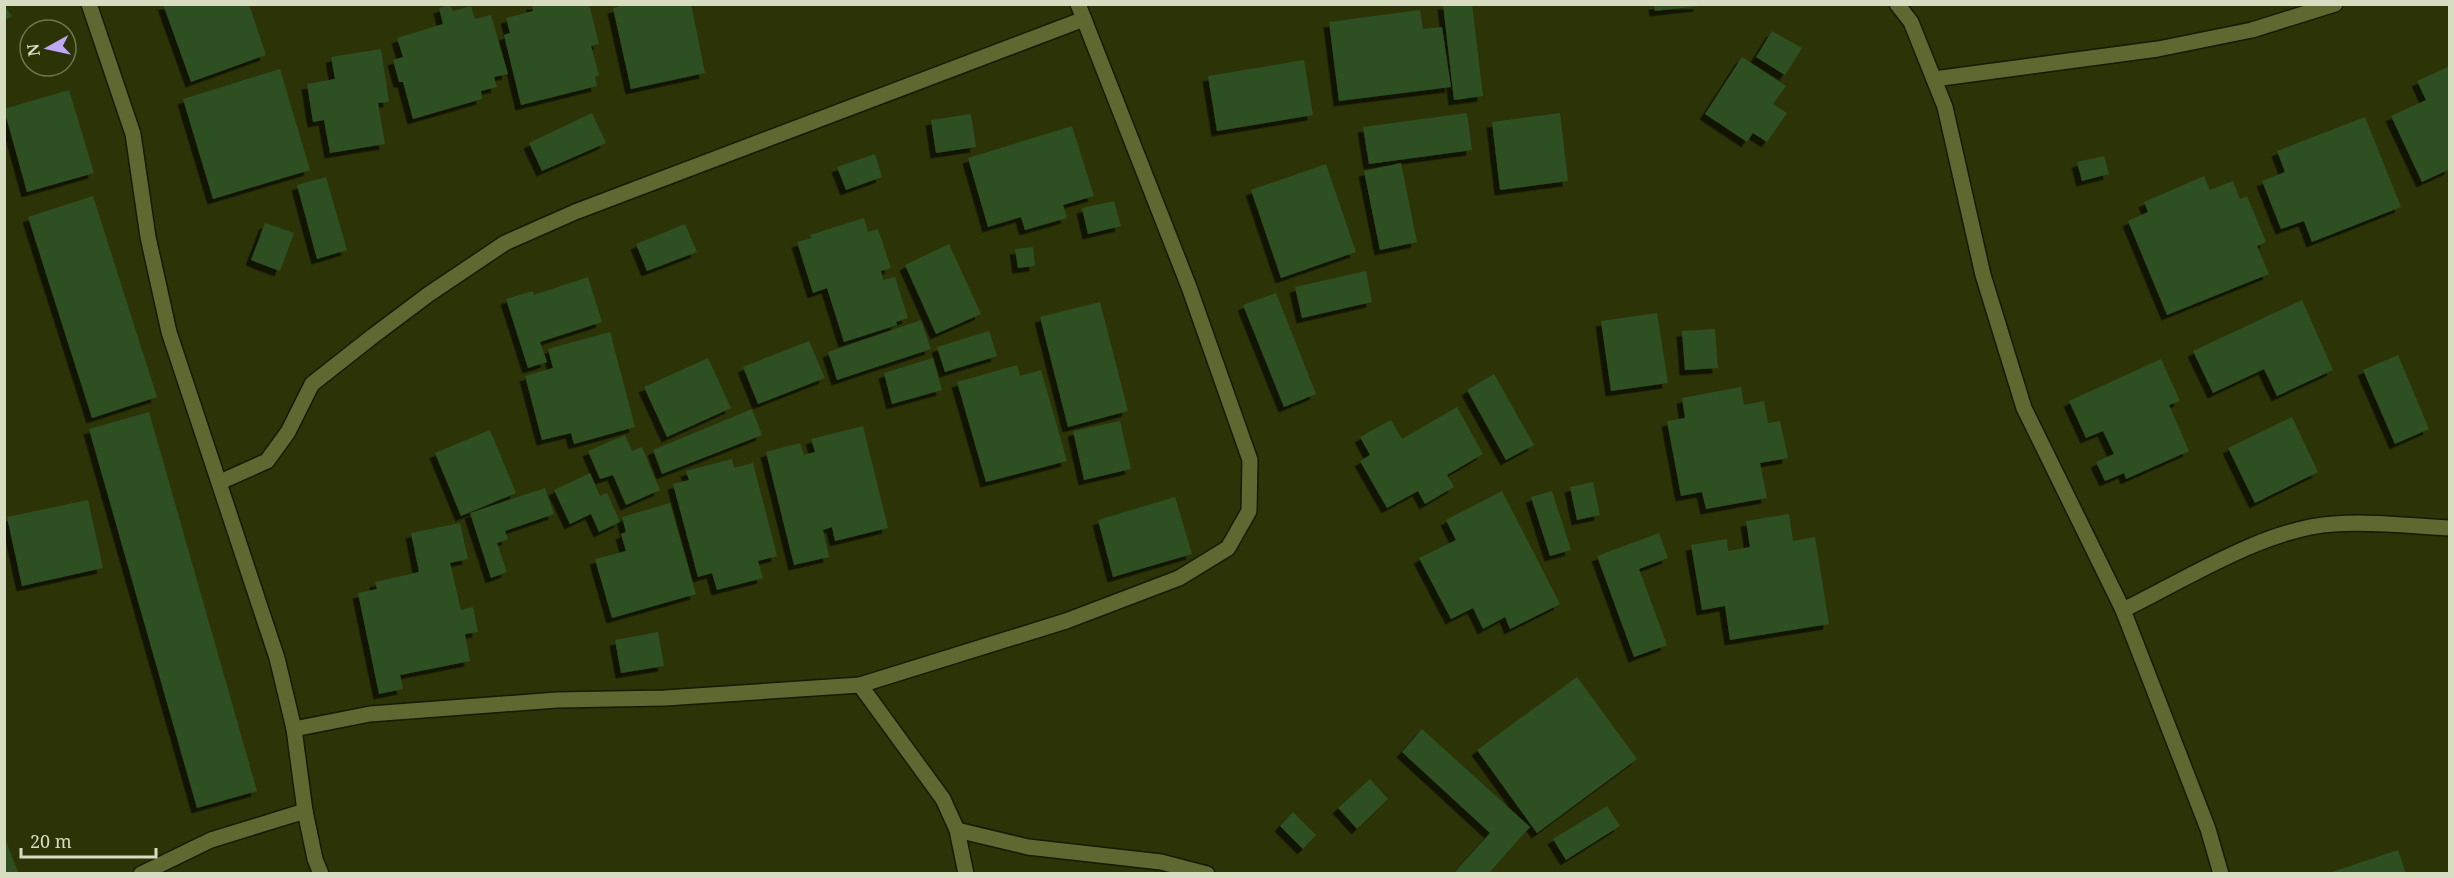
<svg xmlns="http://www.w3.org/2000/svg" width="2454" height="878" font-family="'Noto Serif',serif">
<style>
.building{fill:#2e4f22;filter:url(#shadow)}
.lines{fill:none;stroke-linecap:round;stroke-linejoin:round}
.street-casing{stroke:#151a00;stroke-width:18}
.street{stroke:#5e6830;stroke-width:15}
</style>
<defs>
<filter id="shadow"><feDropShadow dx="-5.5" dy="5.5" stdDeviation="0" flood-color="#0009"/></filter>
</defs>
<rect width="100%" height="100%" fill="#2c3307"/>
<!-- building -->
<g class="building">
<path d="M4,4L12,17L4,20Z"/>
<path d="M163,4H249L266,55L191,82Z"/>
<path d="M532,4H589L599,44L591,46L599,75L595,77L597,86L521,105L504,35L510,33L506,18L533,11Z"/>
<path d="M629,4H691L705,73L631,89L613,8Z"/>
<path d="M1443,4H1472L1483,96L1454,100Z"/>
<path d="M1654,4H1699V6L1655,11Z"/>
<path d="M450,5L453,11L471,6L475,19L491,15L508,74L494,77L497,87L481,91L482,99L413,119L403,82H399L393,60L403,57L397,38L443,24L439,8Z"/>
<path d="M1420,10L1423,29L1442,27L1451,87L1339,101L1329,22Z"/>
<path d="M1772,31L1802,48L1785,75L1756,57Z"/>
<path d="M381,49L389,102L378,103L385,144L330,153L324,120L313,122L307,84L335,79L331,57Z"/>
<path d="M1742,57L1786,86L1773,104L1787,113L1767,142L1753,133L1747,142L1705,114Z"/>
<path d="M1304,60L1313,115L1217,131L1208,76Z"/>
<path d="M2450,66V169L2422,182L2391,116L2426,100L2417,81Z"/>
<path d="M280,69L310,170L213,199L183,99Z"/>
<path d="M69,90L94,173L27,192L4,109Z"/>
<path d="M592,113L606,143L542,171L529,143Z"/>
<path d="M1467,113L1472,150L1369,164L1363,127Z"/>
<path d="M1560,113L1568,181L1500,190L1492,122Z"/>
<path d="M971,114L976,147L936,153L931,120Z"/>
<path d="M2365,117L2401,207L2312,242L2304,221L2281,229L2262,181L2285,172L2277,151Z"/>
<path d="M1072,126L1094,196L1063,205L1067,218L1025,230L1021,217L988,227L968,158Z"/>
<path d="M875,154L882,177L846,190L837,167Z"/>
<path d="M2104,156L2109,174L2082,181L2077,162Z"/>
<path d="M1401,163L1417,242L1380,250L1364,171Z"/>
<path d="M1326,164L1356,252L1281,278L1251,190Z"/>
<path d="M2204,176L2210,190L2233,181L2240,199L2247,196L2266,242L2257,246L2269,274L2167,315L2128,221L2148,212L2144,202Z"/>
<path d="M326,177L347,250L317,259L297,185Z"/>
<path d="M93,196L157,397L92,418L28,217Z"/>
<path d="M1114,201L1121,226L1088,234L1082,208Z"/>
<path d="M864,218L868,232L878,229L891,268L881,271L883,280L895,277L908,318L896,322L897,325L844,342L827,288L813,293L797,242L812,238L810,235Z"/>
<path d="M265,223L294,233L280,271L251,260Z"/>
<path d="M685,224L697,252L647,271L636,244Z"/>
<path d="M949,244L981,314L936,334L905,265Z"/>
<path d="M1033,247L1035,266L1018,268L1015,249Z"/>
<path d="M1366,271L1372,302L1302,318L1295,287Z"/>
<path d="M588,277L602,322L540,342L547,362L528,368L506,299L533,291L534,295Z"/>
<path d="M1276,293L1316,394L1284,407L1243,305Z"/>
<path d="M2302,300L2333,370L2277,396L2264,369L2213,393L2193,351Z"/>
<path d="M1100,302L1128,411L1068,427L1040,317Z"/>
<path d="M1657,313L1668,383L1611,391L1601,321Z"/>
<path d="M921,320L931,349L837,380L828,352Z"/>
<path d="M1715,329L1718,368L1685,370L1682,331Z"/>
<path d="M989,331L997,356L945,372L937,347Z"/>
<path d="M610,332L635,427L574,444L571,433L542,440L525,376L553,368L548,349Z"/>
<path d="M809,341L825,378L758,404L743,367Z"/>
<path d="M2398,355L2429,429L2395,444L2363,370Z"/>
<path d="M708,358L731,408L667,437L644,387Z"/>
<path d="M933,358L942,390L892,404L884,373Z"/>
<path d="M2161,359L2180,401L2169,405L2189,451L2126,479L2124,473L2105,481L2096,462L2114,454L2103,431L2086,438L2069,401Z"/>
<path d="M1017,365L1020,376L1041,370L1067,461L986,482L957,382Z"/>
<path d="M1494,374L1534,445L1506,460L1467,390Z"/>
<path d="M1741,387L1744,405L1764,401L1768,423L1780,421L1788,458L1760,463L1767,498L1706,509L1702,492L1681,496L1667,421L1685,418L1682,398Z"/>
<path d="M1457,407L1483,454L1447,475L1454,487L1425,504L1418,491L1387,508L1360,461L1370,455L1360,437L1391,420L1402,439Z"/>
<path d="M752,409L762,435L662,474L653,450Z"/>
<path d="M149,412L257,791L197,808L89,429Z"/>
<path d="M2292,417L2318,472L2255,503L2228,448Z"/>
<path d="M1120,421L1131,469L1084,480L1073,431Z"/>
<path d="M863,426L888,528L835,541L832,527L823,530L829,557L794,565L766,452L800,443L804,455L815,452L811,439Z"/>
<path d="M490,430L516,493L461,516L435,453Z"/>
<path d="M625,435L632,451L642,447L660,490L626,505L613,475L600,479L588,451Z"/>
<path d="M732,459L734,468L753,463L777,556L758,561L763,578L717,590L712,573L698,577L673,484L689,480L686,471Z"/>
<path d="M590,473L600,496L607,493L620,522L599,532L591,514L570,524L554,490Z"/>
<path d="M1593,482L1600,515L1577,520L1570,487Z"/>
<path d="M545,488L554,514L505,531L508,539L497,543L507,572L491,578L470,513Z"/>
<path d="M1502,491L1560,604L1510,629L1505,617L1483,629L1473,608L1451,619L1419,558L1456,540L1446,520Z"/>
<path d="M1552,491L1571,550L1550,556L1531,497Z"/>
<path d="M1175,497L1192,554L1113,577L1098,520Z"/>
<path d="M88,500L103,568L22,586L7,517Z"/>
<path d="M670,503L696,594L612,618L595,559L626,551L621,534L626,532L622,517Z"/>
<path d="M1789,514L1793,541L1815,537L1829,624L1730,640L1725,606L1702,610L1691,545L1727,539L1728,551L1750,547L1746,521Z"/>
<path d="M460,523L468,559L450,563L461,610L473,607L478,632L465,634L470,661L400,675L403,689L379,694L358,593L377,589L375,582L419,572L411,533Z"/>
<path d="M1659,533L1668,558L1639,569L1667,645L1634,657L1597,556Z"/>
<path d="M658,632L664,666L621,673L615,640Z"/>
<path d="M1577,677L1637,759L1537,833L1477,750Z"/>
<path d="M1422,729L1530,827L1488,874H1453L1490,833L1402,752Z"/>
<path d="M1370,779L1388,799L1357,829L1338,808Z"/>
<path d="M1607,806L1620,826L1566,860L1553,839Z"/>
<path d="M1293,812L1316,835L1303,849L1280,826Z"/>
<path d="M5,839L19,874H5Z"/>
<path d="M2398,850L2406,874H2329V873Z"/>
</g>
<g class="lines">
<defs>
<g id="street">
<path d="M89,4L133,134L148,237L169,332L277,658L294,729L305,811L315,859L321,874"/>
<path d="M1897,4L1911,22L1945,107L1983,275L2024,408L2123,610L2208,829L2221,874"/>
<path d="M1934,79L2158,49L2252,30L2335,4"/>
<path d="M220,482L267,461L288,432L312,384L373,336L429,294L505,243L575,212L1084,19"/>
<path d="M2123,610C2185,580 2265,528 2334,524C2372,521 2412,526 2450,528"/>
<path d="M860,685L943,799L957,830L966,874"/>
<path d="M294,729L370,714L557,700L665,698L860,685L1066,621L1179,578L1228,548L1249,511L1250,460L1189,287L1078,4"/>
<path d="M957,830L1028,847L1161,862L1207,874"/>
<path d="M141,874L211,840L305,811"/>
</g>
</defs>
<!-- street casing -->
<use href="#street" class="street-casing"/>
<!-- street -->
<use href="#street" class="street"/>
</g>
<!-- border -->
<rect width="2454" height="878" fill="none" stroke="#d6ddc0" stroke-width="12"/>
<!-- north arrow -->
<g transform="translate(48 48) rotate(262)"><circle r="28" fill="#2c3307" stroke="#707751" stroke-width="1.5"/>
<path d="M0-4.5L10 22L0 15L-10 22Z" fill="#bfa8f4"/>
<text y="-9" font-size="16" font-weight="bold" text-anchor="middle" fill="#d6ddc0">N</text>
</g>
<!-- scale -->
<path d="M21 848v9h135v-9" fill="none" stroke="#d6ddc0" stroke-width="3"/>
<text x="30" y="848" font-size="18" fill="#d6ddc0" stroke="#2c3307" stroke-width="4.5" paint-order="stroke">20 m</text>
</svg>
